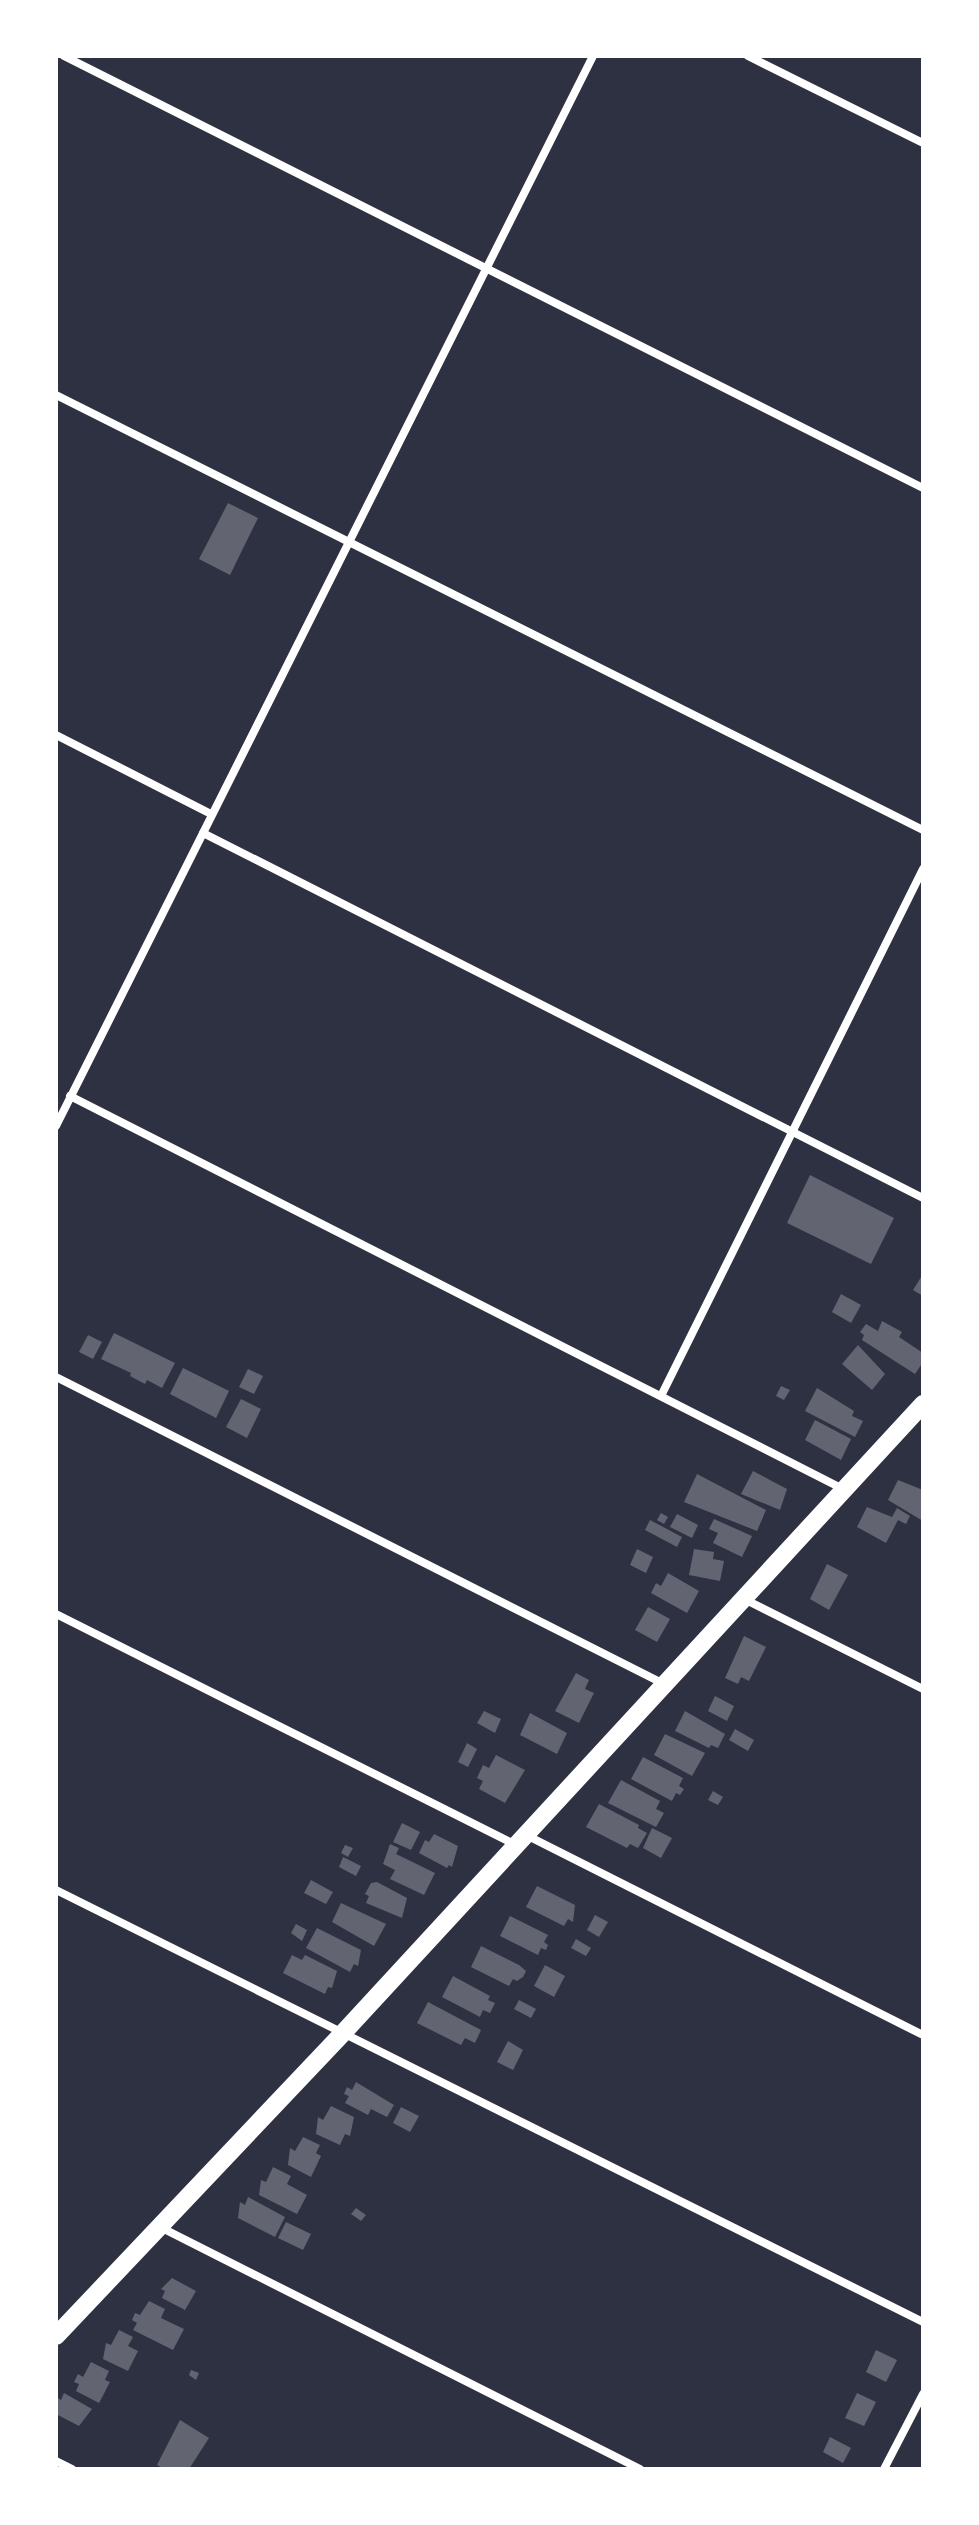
<svg xmlns="http://www.w3.org/2000/svg" width="979" height="2525" font-family="'Open Sans',sans-serif">
<style>
.building{fill:#626471}
.lines{fill:none;stroke-linecap:round;stroke-linejoin:round}
.minor{stroke:#fff;stroke-width:8}
.primary{stroke:#fff;stroke-width:18}
</style>
<rect width="100%" height="100%" fill="#2d3142"/>
<!-- building -->
<g class="building">
<path d="M228,503L258,518L230,575L199,559Z"/>
<path d="M810,1175L894,1218L871,1264L787,1223Z"/>
<path d="M923,1274V1296L913,1290Z"/>
<path d="M841,1294L861,1305L851,1323L832,1312Z"/>
<path d="M882,1321L902,1332L899,1337L923,1353V1362L915,1374L862,1340L864,1335L860,1332L866,1324L878,1331Z"/>
<path d="M114,1333L175,1363L162,1388L147,1380L145,1384L130,1376L131,1373L101,1359Z"/>
<path d="M88,1335L102,1342L93,1359L79,1352Z"/>
<path d="M858,1345L885,1374L872,1390L842,1364Z"/>
<path d="M183,1368L229,1391L216,1418L170,1394Z"/>
<path d="M248,1369L263,1376L254,1394L239,1387Z"/>
<path d="M781,1386L790,1390L784,1400L776,1396Z"/>
<path d="M817,1388L854,1411L852,1416L863,1421L855,1437L805,1411Z"/>
<path d="M241,1399L261,1409L247,1438L226,1427Z"/>
<path d="M815,1420L851,1439L841,1460L805,1440Z"/>
<path d="M753,1471L787,1489L780,1510L741,1494Z"/>
<path d="M697,1474L766,1510L757,1531L684,1502Z"/>
<path d="M898,1480L923,1490V1521L888,1500Z"/>
<path d="M867,1507L892,1517L897,1508L910,1516L906,1524L898,1520L886,1543L857,1527Z"/>
<path d="M661,1513L668,1517L664,1524L657,1520Z"/>
<path d="M677,1514L698,1525L692,1538L670,1527Z"/>
<path d="M714,1519L752,1536L742,1557L713,1543L718,1533L709,1529Z"/>
<path d="M650,1520L682,1537L677,1547L645,1530Z"/>
<path d="M637,1549L653,1557L646,1573L630,1565Z"/>
<path d="M694,1549L714,1552L713,1559L724,1561L720,1581L689,1575Z"/>
<path d="M827,1564L848,1575L829,1610L810,1599Z"/>
<path d="M668,1573L699,1591L687,1613L651,1593L656,1583L661,1586Z"/>
<path d="M648,1607L670,1619L657,1642L635,1630Z"/>
<path d="M744,1636L766,1647L749,1681L741,1677L738,1684L725,1678Z"/>
<path d="M576,1673L589,1680L585,1689L594,1693L579,1723L555,1711Z"/>
<path d="M715,1696L734,1706L727,1721L708,1711Z"/>
<path d="M484,1711L501,1719L495,1733L477,1723Z"/>
<path d="M685,1711L725,1734L718,1748L711,1745L709,1748L675,1731Z"/>
<path d="M530,1713L567,1733L557,1754L520,1735Z"/>
<path d="M735,1729L754,1740L748,1751L729,1740Z"/>
<path d="M665,1734L705,1753L692,1776L654,1755Z"/>
<path d="M467,1743L477,1749L468,1767L458,1762Z"/>
<path d="M496,1755L525,1770L505,1803L479,1789L483,1781L477,1778L483,1765L489,1768Z"/>
<path d="M643,1757L683,1778L679,1786L684,1789L680,1795L676,1793L672,1801L631,1779Z"/>
<path d="M621,1780L660,1801L656,1809L664,1813L656,1827L608,1803Z"/>
<path d="M713,1791L723,1797L718,1805L708,1800Z"/>
<path d="M599,1804L639,1825L638,1828L647,1833L638,1848L630,1844L627,1848L586,1827Z"/>
<path d="M402,1823L420,1832L411,1850L393,1842Z"/>
<path d="M652,1828L672,1838L661,1858L643,1848Z"/>
<path d="M434,1834L458,1846L452,1867L449,1865L447,1868L419,1853L425,1840L429,1842Z"/>
<path d="M390,1844L399,1848L396,1854L435,1873L424,1895L390,1879L395,1870L383,1864Z"/>
<path d="M345,1845L353,1848L348,1857L341,1853Z"/>
<path d="M343,1857L361,1866L356,1876L339,1867Z"/>
<path d="M311,1880L333,1892L326,1904L304,1893Z"/>
<path d="M377,1882L407,1898L402,1918L366,1903L369,1896L365,1894L371,1883Z"/>
<path d="M537,1886L575,1905L573,1922L568,1919L564,1926L526,1907Z"/>
<path d="M341,1903L386,1924L374,1946L332,1922Z"/>
<path d="M595,1915L608,1922L599,1937L587,1930Z"/>
<path d="M510,1916L548,1935L544,1942L548,1945L546,1950L541,1948L538,1955L500,1936Z"/>
<path d="M296,1924L307,1930L302,1941L291,1933Z"/>
<path d="M317,1928L361,1950L358,1966L354,1964L350,1972L306,1948Z"/>
<path d="M576,1939L591,1948L586,1956L571,1948Z"/>
<path d="M481,1946L519,1965L526,1971L523,1977L517,1981L513,1979L509,1986L471,1967Z"/>
<path d="M292,1955L302,1960L305,1955L337,1971L332,1988L328,1987L325,1994L283,1973Z"/>
<path d="M545,1965L565,1976L554,1997L534,1986Z"/>
<path d="M453,1976L490,1996L488,2000L495,2003L490,2013L483,2010L480,2017L442,1997Z"/>
<path d="M519,2000L536,2009L531,2018L514,2009Z"/>
<path d="M428,2002L481,2030L475,2043L465,2038L461,2045L417,2023Z"/>
<path d="M508,2041L523,2050L513,2070L497,2062Z"/>
<path d="M356,2082L394,2105L387,2117L371,2109L368,2115L345,2103L349,2096L344,2094L347,2087L352,2090Z"/>
<path d="M331,2106L354,2117L350,2136L345,2134L340,2145L316,2134L318,2117L323,2120Z"/>
<path d="M401,2107L419,2116L410,2132L393,2123Z"/>
<path d="M303,2137L320,2145L316,2153L321,2156L311,2177L288,2165L290,2148L295,2151Z"/>
<path d="M273,2167L291,2176L287,2184L307,2195L297,2214L259,2195L261,2180L266,2182Z"/>
<path d="M248,2197L285,2217L275,2237L238,2218L240,2202L245,2205Z"/>
<path d="M356,2208L366,2215L361,2221L351,2214Z"/>
<path d="M286,2222L311,2234L303,2250L278,2238Z"/>
<path d="M172,2278L196,2291L185,2310L162,2298L165,2291L161,2289Z"/>
<path d="M149,2301L165,2309L161,2318L184,2329L173,2350L133,2330L137,2323L132,2320L135,2313L140,2315Z"/>
<path d="M119,2330L133,2337L128,2346L138,2351L128,2371L103,2359L106,2343L111,2345Z"/>
<path d="M876,2350L897,2360L886,2382L866,2372Z"/>
<path d="M91,2362L109,2371L105,2380L110,2382L99,2403L76,2391L79,2384L74,2382L78,2374L83,2377Z"/>
<path d="M191,2370L199,2373L196,2380L189,2375Z"/>
<path d="M64,2393L92,2409L79,2426L56,2414V2397L61,2400Z"/>
<path d="M857,2393L876,2402L864,2426L845,2418Z"/>
<path d="M180,2420L209,2438L189,2469H164L157,2465Z"/>
<path d="M830,2437L851,2448L843,2463L823,2452Z"/>
</g>
<g class="lines">
<!-- minor -->
<g class="minor">
<path d="M64,56L923,488"/>
<path d="M748,56L923,143"/>
<path d="M56,395L923,830"/>
<path d="M56,735L211,814"/>
<path d="M203,833L923,1198"/>
<path d="M70,1096L843,1489"/>
<path d="M56,1126L593,56"/>
<path d="M56,1377L664,1684"/>
<path d="M661,1396L923,869"/>
<path d="M744,1599L923,1689"/>
<path d="M56,1614L516,1845"/>
<path d="M526,1835L923,2035"/>
<path d="M56,1890L923,2322"/>
<path d="M160,2227L640,2469"/>
<path d="M56,2461L72,2469"/>
<path d="M884,2469L923,2394"/>
</g>
<!-- primary -->
<path class="primary" d="M56,2336L343,2033L923,1404"/>
</g>
<!-- border -->
<rect width="979" height="2525" fill="none" stroke="#ffffff" stroke-width="116"/>
</svg>
